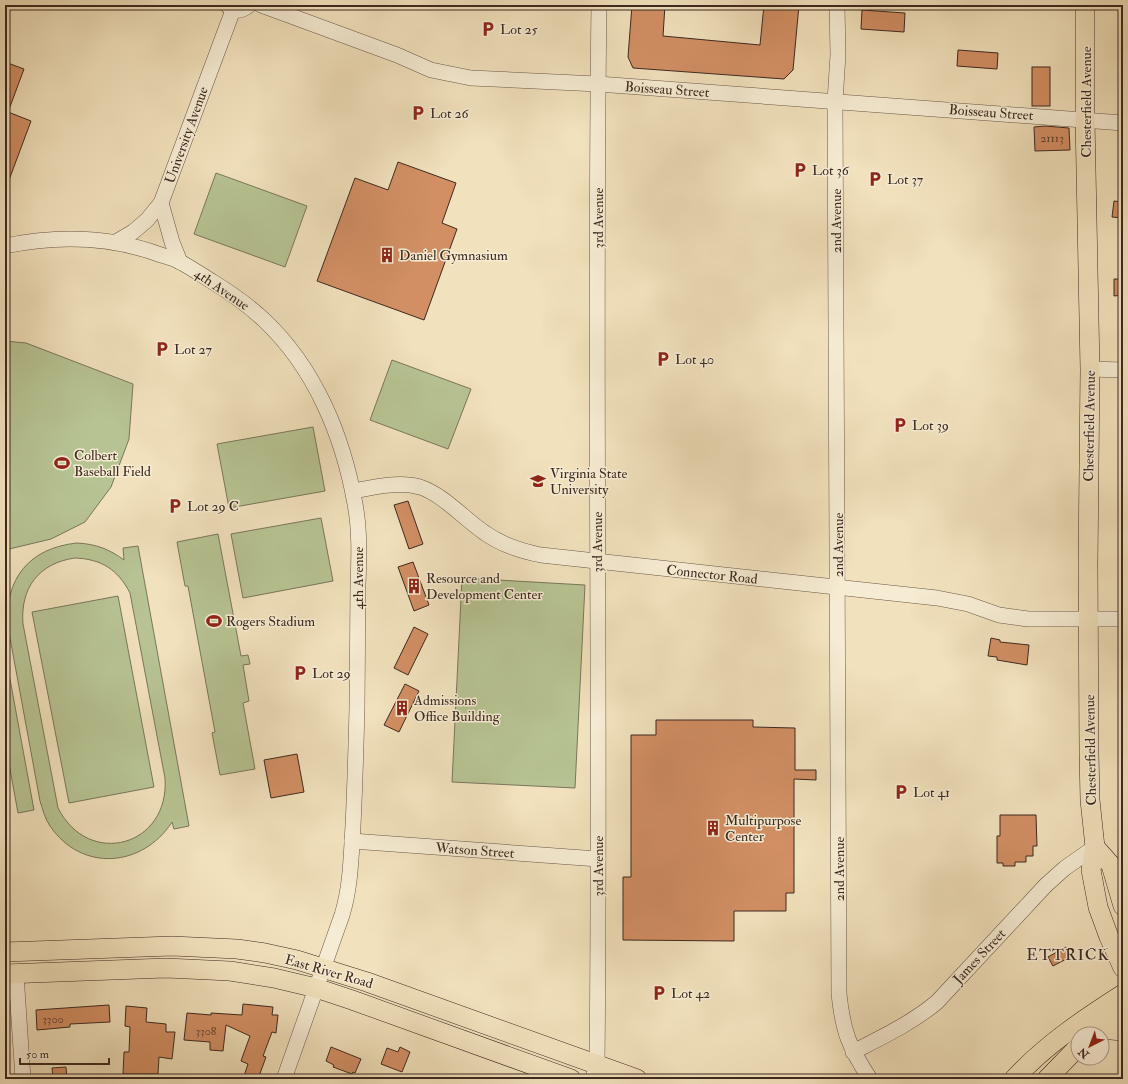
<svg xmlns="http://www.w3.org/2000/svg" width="1128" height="1084" font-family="'IM FELL Double Pica',serif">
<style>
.park{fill:#b7c393;stroke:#7a765a;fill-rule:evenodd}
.building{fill:#d28f64;stroke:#3d2920}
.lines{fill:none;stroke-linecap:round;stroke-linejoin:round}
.minor-casing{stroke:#6a5747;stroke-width:16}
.major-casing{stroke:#3d2920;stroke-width:20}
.minor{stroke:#f6ecd3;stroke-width:15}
.major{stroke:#f1e1bc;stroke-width:19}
.labels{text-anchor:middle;stroke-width:3;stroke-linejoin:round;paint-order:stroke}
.number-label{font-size:12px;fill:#624231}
.poi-label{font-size:14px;fill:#3d2920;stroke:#f6ecd3;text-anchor:start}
.street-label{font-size:14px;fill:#3d2920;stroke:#f6ecd3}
.quarter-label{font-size:16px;letter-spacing:1px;fill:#3d2920;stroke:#f6ecd3}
</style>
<rect width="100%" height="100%" fill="#f1e1bc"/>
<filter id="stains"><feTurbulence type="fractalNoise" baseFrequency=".005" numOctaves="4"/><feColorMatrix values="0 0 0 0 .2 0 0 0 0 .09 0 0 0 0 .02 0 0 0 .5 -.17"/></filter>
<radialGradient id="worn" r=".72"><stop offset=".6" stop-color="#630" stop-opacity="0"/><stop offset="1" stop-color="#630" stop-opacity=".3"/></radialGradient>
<!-- park -->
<g class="park">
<path d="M216,173L307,206L285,267L194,234Z"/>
<path d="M5,341L26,343L133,384L129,439L111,487L85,522L51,539L5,550Z"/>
<path d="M392,360L471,389L448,449L370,420Z"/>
<path d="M313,427L325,491L229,508L217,444Z"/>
<path d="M321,518L333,581L243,598L231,534Z"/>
<path d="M218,534L241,656L248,655L250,664L243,665L249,701L243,703L255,769L220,775L212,733L215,732L188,586H185L177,542Z"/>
<path d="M77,543C96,544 109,549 124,560L123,548L138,546L189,826L174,829L172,822C143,867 82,873 50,826C45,819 43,810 40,801L8,627C4,579 29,548 77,543ZM75,558C102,559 118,570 130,593L165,778C170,846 89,869 58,808L23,624C20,588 39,563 75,558Z"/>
<path d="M462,578L585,585L575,788L452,782Z"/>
<path d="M118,596L154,787L69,803L32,612Z"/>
<path d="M5,652L34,810L18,813L5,742Z"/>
</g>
<!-- building -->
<g class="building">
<path d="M632,5H665L663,36L760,45L764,5H799L793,70L784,79L633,68L628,57Z"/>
<path d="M862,10L905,13L904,32L861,29Z"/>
<path d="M958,50L998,53L997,69L957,66Z"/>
<path d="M5,62L24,69L8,112L31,121L6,188L5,187Z"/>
<rect x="1032" y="67" width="18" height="39"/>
<path d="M1045,126L1069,128L1070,150L1035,151L1034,127Z"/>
<path d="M398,162L456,183L442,223L457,229L424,320L317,281L355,178L388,190Z"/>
<path d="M1114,201L1123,202V218L1112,217Z"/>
<path d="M1114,279H1123V295L1114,296Z"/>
<path d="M408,501L423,544L409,549L394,505Z"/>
<path d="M413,562L429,605L414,611L398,567Z"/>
<path d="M414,627L428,634L408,675L394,668Z"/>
<path d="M991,638L1000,640V642L1029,645L1027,665L997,660V657L988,656Z"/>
<path d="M405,684L419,691L399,732L384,725Z"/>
<path d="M656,720H753V727L795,728V770H816V780L794,779V893H786V911H734V941L623,940V877H631V735H656Z"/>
<path d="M297,754L304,792L271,798L264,760Z"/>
<path d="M1000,815H1036L1037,846H1033V856H1026V862H1015V866H1003V863H997V836H1000Z"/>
<path d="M1066,947L1070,957L1053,966L1048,957Z"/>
<path d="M243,1004L273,1007L272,1015H278L276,1033L272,1032L263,1056L266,1057L258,1079H243L248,1064L241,1061L250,1036L226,1025L223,1051L210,1050V1042L184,1040L187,1013L211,1015V1013L242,1015Z"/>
<path d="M109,1005L110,1022L70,1024V1027L37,1030L36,1010Z"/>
<path d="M126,1006L147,1008L146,1022L166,1024V1032H175L172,1059L159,1057L158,1074H123L124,1052H129L130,1027L125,1026Z"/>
<path d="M331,1047L361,1059L355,1073L353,1072L352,1074L333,1067L334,1065L326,1061Z"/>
<path d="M400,1047L410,1052L402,1072L381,1064L387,1048L398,1052Z"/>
<path d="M66,1067L67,1079H53L52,1068Z"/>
</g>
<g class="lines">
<defs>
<g id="minor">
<path d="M227,5C234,12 241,12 249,5"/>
<path d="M261,5L397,55L431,70L471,78L598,84L1123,123"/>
<path d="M837,5L838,55L835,101L839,994C843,1032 849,1047 870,1079"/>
<path d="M161,203L172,242L180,262"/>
<path d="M116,242L133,232L147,220L161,203L233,10"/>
<path d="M5,246C58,235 110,236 161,255C168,257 176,259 182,263C193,269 203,276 213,282C231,293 248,305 264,320C315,368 343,436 355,504C360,530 359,558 358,585C358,626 357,667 357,708C356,747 355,786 353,826C351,856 351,886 342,915L284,1079"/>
<path d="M1090,369L1123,370"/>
<path d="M353,491C374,487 399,481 420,487C444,495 464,519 485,533C502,545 520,551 541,555L937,598L968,604L999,615L1028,619H1123"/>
<path d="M352,841L598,859"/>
<path d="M16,974L23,1079"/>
<path d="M853,1052C882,1037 912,1023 937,1002L1046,885L1065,868L1095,847"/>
<path d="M593,1079L597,1064C601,711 594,358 599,5"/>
</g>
<g id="major">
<path d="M1085,5V119L1090,369L1088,565L1089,753L1090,800L1095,847L1091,870L1098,907L1109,937L1123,968"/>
<path d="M1095,847L1111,865L1123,906"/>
<path d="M5,952L172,946L237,949L265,953L297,960L367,982L637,1079"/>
<path d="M5,974L166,968L230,971L274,978L316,988L352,1000L571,1079"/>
<path d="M1099,1029L1123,1031"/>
<path d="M1093,1034L1123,1013"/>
<path d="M1014,1079C1045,1045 1084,1019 1123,994"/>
<path d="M1047,1079L1078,1047"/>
</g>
</defs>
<!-- minor casing -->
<use href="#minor" class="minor-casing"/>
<!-- major casing -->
<use href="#major" class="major-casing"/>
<!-- minor -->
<use href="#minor" class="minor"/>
<!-- major -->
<use href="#major" class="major"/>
</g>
<!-- icons -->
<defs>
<symbol id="parking-bare" viewBox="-9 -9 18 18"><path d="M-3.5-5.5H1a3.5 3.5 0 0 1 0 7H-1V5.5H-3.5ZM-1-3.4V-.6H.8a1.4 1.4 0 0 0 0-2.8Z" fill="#8f2418" stroke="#f6ecd3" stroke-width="2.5" paint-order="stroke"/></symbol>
<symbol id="building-bare" viewBox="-9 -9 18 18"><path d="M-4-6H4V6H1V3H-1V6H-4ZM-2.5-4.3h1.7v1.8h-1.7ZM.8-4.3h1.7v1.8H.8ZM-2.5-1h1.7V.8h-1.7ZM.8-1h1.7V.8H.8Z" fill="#8f2418" stroke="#f6ecd3" stroke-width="2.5" paint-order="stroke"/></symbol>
<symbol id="stadium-bare" viewBox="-9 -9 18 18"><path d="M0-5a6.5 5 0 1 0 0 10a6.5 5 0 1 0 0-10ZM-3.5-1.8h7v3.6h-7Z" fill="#8f2418" stroke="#f6ecd3" stroke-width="2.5" paint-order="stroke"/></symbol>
<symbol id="university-bare" viewBox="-9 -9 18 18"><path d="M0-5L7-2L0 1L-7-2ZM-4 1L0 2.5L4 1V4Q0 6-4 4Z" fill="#8f2418" stroke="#f6ecd3" stroke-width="2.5" paint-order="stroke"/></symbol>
</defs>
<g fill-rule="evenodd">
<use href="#parking-bare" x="477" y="18" width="22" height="22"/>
<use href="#parking-bare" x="407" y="102" width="22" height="22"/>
<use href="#parking-bare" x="789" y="159" width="22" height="22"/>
<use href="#parking-bare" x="864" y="168" width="22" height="22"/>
<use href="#building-bare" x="376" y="244" width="22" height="22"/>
<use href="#parking-bare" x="151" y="338" width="22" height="22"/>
<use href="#parking-bare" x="652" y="348" width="22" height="22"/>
<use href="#parking-bare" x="889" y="414" width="22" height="22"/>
<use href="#stadium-bare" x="51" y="452" width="22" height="22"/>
<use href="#university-bare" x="527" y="470" width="22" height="22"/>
<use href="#parking-bare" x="164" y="495" width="22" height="22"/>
<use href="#building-bare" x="403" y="575" width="22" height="22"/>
<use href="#stadium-bare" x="203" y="610" width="22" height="22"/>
<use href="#parking-bare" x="289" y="662" width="22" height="22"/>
<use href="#building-bare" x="391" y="697" width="22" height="22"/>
<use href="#parking-bare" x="890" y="781" width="22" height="22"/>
<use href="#building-bare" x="702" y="817" width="22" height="22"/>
<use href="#parking-bare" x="648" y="982" width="22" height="22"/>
</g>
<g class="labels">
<!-- number labels -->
<g class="number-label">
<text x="1052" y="142">21113</text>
<text x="53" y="1023">3300</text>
<text x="206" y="1035">3308</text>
</g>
<!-- poi labels -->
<g class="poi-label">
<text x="500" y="34">Lot 25</text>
<text x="430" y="118">Lot 26</text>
<text x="812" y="175">Lot 36</text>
<text x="887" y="184">Lot 37</text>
<text x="399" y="260">Daniel Gymnasium</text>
<text x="174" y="354">Lot 27</text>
<text x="675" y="364">Lot 40</text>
<text x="912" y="430">Lot 39</text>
<text x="74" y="460">Colbert<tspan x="74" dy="16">Baseball Field</tspan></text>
<text x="550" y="478">Virginia State<tspan x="550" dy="16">University</tspan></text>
<text x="187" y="511">Lot 29 C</text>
<text x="426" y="583">Resource and<tspan x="426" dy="16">Development Center</tspan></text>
<text x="226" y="626">Rogers Stadium</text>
<text x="312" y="678">Lot 29</text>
<text x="414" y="705">Admissions<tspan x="414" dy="16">Office Building</tspan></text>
<text x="913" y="797">Lot 41</text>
<text x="725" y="825">Multipurpose<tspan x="725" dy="16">Center</tspan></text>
<text x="671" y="998">Lot 42</text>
</g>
<!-- street labels -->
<g class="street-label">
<text transform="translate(667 89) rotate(4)" y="5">Boisseau Street</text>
<text transform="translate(1086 102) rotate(-90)" y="5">Chesterfield Avenue</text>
<text transform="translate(991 112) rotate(4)" y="5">Boisseau Street</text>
<text transform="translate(186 135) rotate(-70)" y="5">University Avenue</text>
<text transform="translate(598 218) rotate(-90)" y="5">3rd Avenue</text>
<text transform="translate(836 221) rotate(-90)" y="5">2nd Avenue</text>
<text transform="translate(222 289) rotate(34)" y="5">4th Avenue</text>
<text transform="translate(1089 426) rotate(-89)" y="5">Chesterfield Avenue</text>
<text transform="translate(597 542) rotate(-90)" y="5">3rd Avenue</text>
<text transform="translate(838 545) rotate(-90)" y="5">2nd Avenue</text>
<text transform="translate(712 574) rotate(6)" y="5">Connector Road</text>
<text transform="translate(358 578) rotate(-90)" y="5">4th Avenue</text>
<text transform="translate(1090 750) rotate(-91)" y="5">Chesterfield Avenue</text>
<text transform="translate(475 850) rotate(4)" y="5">Watson Street</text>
<text transform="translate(598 866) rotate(-90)" y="5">3rd Avenue</text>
<text transform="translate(839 869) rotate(-90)" y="5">2nd Avenue</text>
<text transform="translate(979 956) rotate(-47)" y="5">James Street</text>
<text transform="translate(329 971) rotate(16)" y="5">East River Road</text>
</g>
<!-- quarter labels -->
<g class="quarter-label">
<text x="1068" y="960">ETTRICK</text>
</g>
</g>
<!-- margin -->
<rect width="1128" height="1084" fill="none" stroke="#f1e1bc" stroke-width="20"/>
<rect x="6" y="6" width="1116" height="1072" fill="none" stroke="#3d2920" stroke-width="2"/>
<rect x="10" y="10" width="1108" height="1064" fill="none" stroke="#3d2920"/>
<!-- north arrow -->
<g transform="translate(1090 1046) rotate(222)"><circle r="19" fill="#f6ecd3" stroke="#ac9e8b"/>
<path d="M0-3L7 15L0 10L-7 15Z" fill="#8f2418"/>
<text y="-6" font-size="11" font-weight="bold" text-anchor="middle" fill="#3d2920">N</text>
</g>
<!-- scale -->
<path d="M20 1058v6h89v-6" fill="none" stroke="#3d2920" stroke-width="2"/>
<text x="26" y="1058" font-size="12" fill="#3d2920" stroke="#f6ecd3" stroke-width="3" paint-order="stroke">50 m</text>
<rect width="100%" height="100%" filter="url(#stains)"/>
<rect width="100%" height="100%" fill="url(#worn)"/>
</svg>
